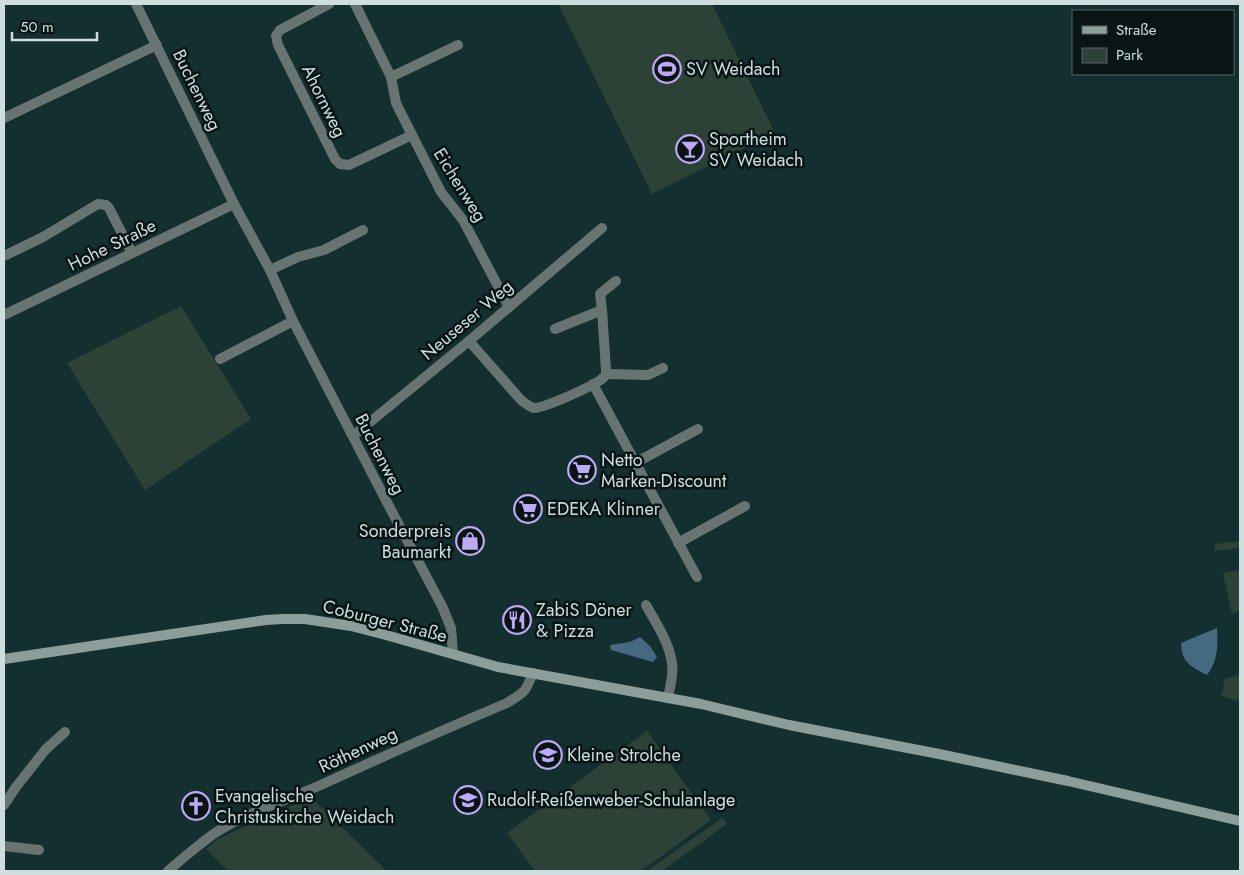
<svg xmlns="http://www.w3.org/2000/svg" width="1244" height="875" font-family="Jost,sans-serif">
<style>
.green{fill:#2c4237}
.water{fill:#466982}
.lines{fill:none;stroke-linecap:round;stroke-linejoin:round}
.minor{stroke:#687472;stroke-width:10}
.secondary{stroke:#8b9e9a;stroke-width:10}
.labels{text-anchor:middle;stroke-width:5;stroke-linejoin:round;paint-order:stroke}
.poi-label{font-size:18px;fill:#ceddde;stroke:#091515;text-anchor:start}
.street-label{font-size:18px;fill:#ceddde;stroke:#091515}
</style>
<rect width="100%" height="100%" fill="#142f30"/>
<!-- green -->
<g class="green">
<path d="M558,4H712L775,133L652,194Z"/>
<path d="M181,306L251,419L145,490L67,363Z"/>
<path d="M1240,541V548L1215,551V544Z"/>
<path d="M1240,570V611L1232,614L1223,573Z"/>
<path d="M1240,674V702L1221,696L1225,679Z"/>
<path d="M647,731L711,820L641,871H535L507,833Z"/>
<path d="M311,797L387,871H228L206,849L218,839Z"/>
<path d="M722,818L727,824L662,871H647Z"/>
</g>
<!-- water -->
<g class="water">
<path d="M1217,628C1218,645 1218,661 1207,675C1191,666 1182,664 1181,643Z"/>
<path d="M640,637L650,646L657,657L653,662L611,650L610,645L630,642Z"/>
</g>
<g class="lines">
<!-- minor -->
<g class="minor">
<path d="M136,4L234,204L270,270L293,321L391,510L442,606L451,628L453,654"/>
<path d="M329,4L280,30L276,36L278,45L335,159L340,164L349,165L412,135"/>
<path d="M355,4L391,77L396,103L405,121L441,192L463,220L509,307"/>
<path d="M391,77L458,45"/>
<path d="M4,118L157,45"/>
<path d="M4,256L43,237L98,204L106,205L109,208L132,253"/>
<path d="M270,270L298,257L324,250L363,230"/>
<path d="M4,315L234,204"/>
<path d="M555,329L602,310"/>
<path d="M469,341L521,400C525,403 529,407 534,408C544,408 597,385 604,377C606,375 606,374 606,370L602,310L600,294L616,281"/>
<path d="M220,359L293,321"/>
<path d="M606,374L648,375L663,368"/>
<path d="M593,384L697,577"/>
<path d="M353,436L469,341L602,228"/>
<path d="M635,463L698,429"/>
<path d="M678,543L745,506"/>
<path d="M646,605C656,623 669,642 672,663C674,674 670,687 668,698"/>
<path d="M4,805L16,787L46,749L65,732"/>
<path d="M4,846L39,850"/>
<path d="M168,871C183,858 198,845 215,833C248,812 287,800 323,784C384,756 445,729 507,703C525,692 525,693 533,673"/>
</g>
<!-- secondary -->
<path class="secondary" d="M4,659L266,620L282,619H305L351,626L386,635L498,667L701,704L789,725L939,754L1068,781L1240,821"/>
</g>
<!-- icons -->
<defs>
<symbol id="stadium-ring" viewBox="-11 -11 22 22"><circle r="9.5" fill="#091515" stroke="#bea9f4" stroke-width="1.5"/><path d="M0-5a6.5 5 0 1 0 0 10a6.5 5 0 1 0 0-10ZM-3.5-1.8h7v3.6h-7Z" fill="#bea9f4"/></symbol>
<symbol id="bar-ring" viewBox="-11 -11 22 22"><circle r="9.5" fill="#091515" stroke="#bea9f4" stroke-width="1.5"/><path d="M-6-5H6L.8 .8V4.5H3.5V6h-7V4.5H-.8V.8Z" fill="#bea9f4"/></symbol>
<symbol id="supermarket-ring" viewBox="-11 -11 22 22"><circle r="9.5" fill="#091515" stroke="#bea9f4" stroke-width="1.5"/><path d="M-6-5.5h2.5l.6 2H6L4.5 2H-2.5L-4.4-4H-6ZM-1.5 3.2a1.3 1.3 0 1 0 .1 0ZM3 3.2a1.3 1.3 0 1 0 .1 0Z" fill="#bea9f4"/></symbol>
<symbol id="shop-ring" viewBox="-11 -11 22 22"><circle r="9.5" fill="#091515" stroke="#bea9f4" stroke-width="1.5"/><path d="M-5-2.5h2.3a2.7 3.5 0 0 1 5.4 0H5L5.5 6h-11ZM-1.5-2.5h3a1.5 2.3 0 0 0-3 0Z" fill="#bea9f4"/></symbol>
<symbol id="restaurant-ring" viewBox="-11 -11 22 22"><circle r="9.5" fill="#091515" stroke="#bea9f4" stroke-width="1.5"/><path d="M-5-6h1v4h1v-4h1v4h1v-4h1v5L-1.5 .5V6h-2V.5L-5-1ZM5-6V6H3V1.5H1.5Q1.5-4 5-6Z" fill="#bea9f4"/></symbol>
<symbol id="school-ring" viewBox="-11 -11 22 22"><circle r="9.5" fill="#091515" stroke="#bea9f4" stroke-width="1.5"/><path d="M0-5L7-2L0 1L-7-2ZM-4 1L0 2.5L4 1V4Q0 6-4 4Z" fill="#bea9f4"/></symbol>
<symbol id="church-ring" viewBox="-11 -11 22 22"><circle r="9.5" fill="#091515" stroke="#bea9f4" stroke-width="1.5"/><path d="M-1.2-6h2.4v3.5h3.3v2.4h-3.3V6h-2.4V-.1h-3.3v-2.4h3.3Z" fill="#bea9f4"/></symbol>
</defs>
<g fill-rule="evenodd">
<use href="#stadium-ring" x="651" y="53" width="32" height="32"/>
<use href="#bar-ring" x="674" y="133" width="32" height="32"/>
<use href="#supermarket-ring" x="566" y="454" width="32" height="32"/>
<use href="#supermarket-ring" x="512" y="493" width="32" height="32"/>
<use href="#shop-ring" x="454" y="525" width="32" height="32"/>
<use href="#restaurant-ring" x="501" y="604" width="32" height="32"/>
<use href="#school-ring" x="532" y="739" width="32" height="32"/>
<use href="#school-ring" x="452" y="784" width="32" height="32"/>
<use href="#church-ring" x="180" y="790" width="32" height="32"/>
</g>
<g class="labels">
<!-- poi labels -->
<g class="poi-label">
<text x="686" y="75">SV Weidach</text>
<text x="709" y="145">Sportheim<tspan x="709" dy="21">SV Weidach</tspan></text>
<text x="601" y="466">Netto<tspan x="601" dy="21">Marken-Discount</tspan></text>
<text x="547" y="515">EDEKA Klinner</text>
<text x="451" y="537" text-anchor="end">Sonderpreis<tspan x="451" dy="21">Baumarkt</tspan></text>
<text x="536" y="616">ZabiS Döner<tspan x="536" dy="21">&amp; Pizza</tspan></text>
<text x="567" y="761">Kleine Strolche</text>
<text x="215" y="802">Evangelische<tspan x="215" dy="21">Christuskirche Weidach</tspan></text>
<text x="487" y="806">Rudolf-Reißenweber-Schulanlage</text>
</g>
<!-- street labels -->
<g class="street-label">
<text transform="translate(197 90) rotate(64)" y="6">Buchenweg</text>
<text transform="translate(324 101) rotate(64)" y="6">Ahornweg</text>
<text transform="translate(460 185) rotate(58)" y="6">Eichenweg</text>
<text transform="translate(112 245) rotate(-26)" y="6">Hohe Straße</text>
<text transform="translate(467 320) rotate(-40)" y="6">Neuseser Weg</text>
<text transform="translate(380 454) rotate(63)" y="6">Buchenweg</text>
<text transform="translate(385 621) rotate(14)" y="6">Coburger Straße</text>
<text transform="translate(358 750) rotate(-25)" y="6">Röthenweg</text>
</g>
</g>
<!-- border -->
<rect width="1244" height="875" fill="none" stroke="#ceddde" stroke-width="10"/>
<!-- legend -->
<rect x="1072" y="10" width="162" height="65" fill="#091515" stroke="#586565"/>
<rect x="1082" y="26" width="25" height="8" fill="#8b9e9a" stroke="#586565"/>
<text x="1116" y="35" font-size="15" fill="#ceddde">Straße</text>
<rect x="1082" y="48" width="25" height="15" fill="#2c4237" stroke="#586565"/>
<text x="1116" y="60" font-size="15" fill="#ceddde">Park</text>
<!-- scale -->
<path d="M12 32v8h85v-8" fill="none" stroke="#ceddde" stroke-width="2.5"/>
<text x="20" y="32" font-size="15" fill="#ceddde" stroke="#091515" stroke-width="4" paint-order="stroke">50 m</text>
</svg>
